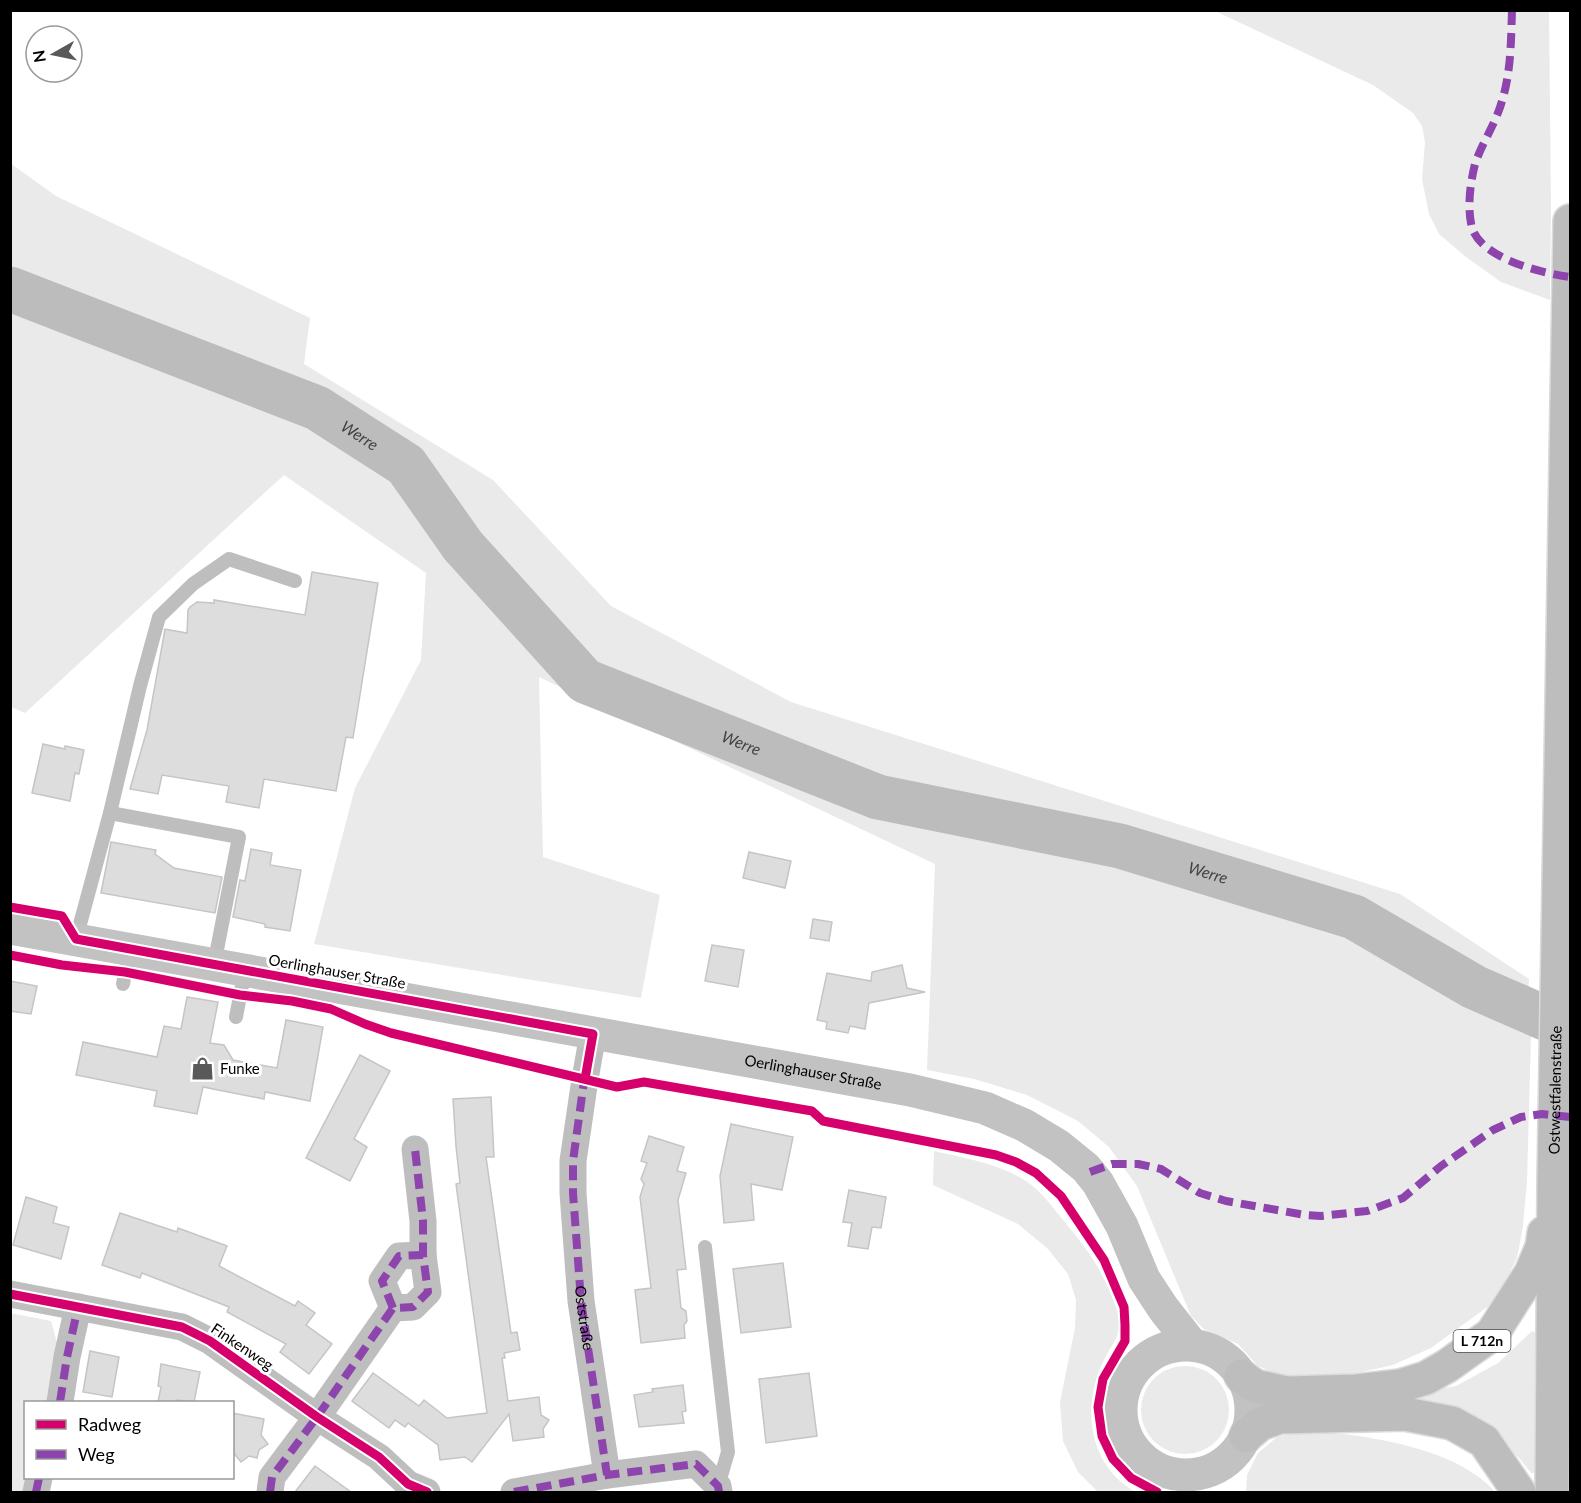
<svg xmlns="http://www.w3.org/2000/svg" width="1581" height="1503" font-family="Lato,sans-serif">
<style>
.green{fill:#eaeaea}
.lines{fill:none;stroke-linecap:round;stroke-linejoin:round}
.river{stroke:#bcbcbc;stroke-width:45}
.building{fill:#ddd;stroke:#c5c5c5;stroke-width:1.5}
.primary-casing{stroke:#dbdbdb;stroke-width:36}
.lane{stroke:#bebebe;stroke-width:14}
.street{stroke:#bebebe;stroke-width:27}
.secondary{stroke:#c2c2c2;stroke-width:33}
.primary{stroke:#bdbdbd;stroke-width:33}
.quiet{stroke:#8e44ad;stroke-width:8;stroke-dasharray:15 8;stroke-linecap:butt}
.cycleway-casing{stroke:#fff;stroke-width:13}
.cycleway{stroke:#d6006c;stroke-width:9}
.labels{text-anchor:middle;stroke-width:6;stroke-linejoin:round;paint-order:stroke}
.shield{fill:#fff;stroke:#4c4c4c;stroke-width:1.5}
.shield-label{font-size:14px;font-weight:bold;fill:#000}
.street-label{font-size:15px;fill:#000;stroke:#fff}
.poi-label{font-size:15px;fill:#000;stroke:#fff;text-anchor:start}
.water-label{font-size:16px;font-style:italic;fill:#414141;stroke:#fff}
</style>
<rect width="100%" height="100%" fill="#fff"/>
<!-- green -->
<g class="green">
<path d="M1215,11H1549L1551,207L1550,300L1501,282L1466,257L1439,234L1429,214L1422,179L1425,142L1422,126L1413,113L1373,85Z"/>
<path d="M10,163L56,196L310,318L304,364L493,480L611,606L791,702L1400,894L1529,979L1526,1034L1531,1035L1527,1181L1523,1226L1517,1258L1502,1288L1490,1305L1431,1348L1393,1365L1339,1377L1308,1379L1279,1376L1257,1365L1238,1344L1205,1330L1191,1316L1137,1186L1109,1147L1078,1121L1027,1095L974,1079L927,1070L935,864L539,677L543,857L660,895L641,998L314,944L355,788L421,660L426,573L284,475L25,713L11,707Z"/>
<path d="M934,1151C964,1158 995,1163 1021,1178C1038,1187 1051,1205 1063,1220C1083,1244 1098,1263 1110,1292C1114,1302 1119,1312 1119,1323C1119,1341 1110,1346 1104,1360C1081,1406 1088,1465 1135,1492H1098L1078,1472L1063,1441L1060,1402L1075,1328L1076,1300L1068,1274L1048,1249L1018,1224L933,1185Z"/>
<path d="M10,1313L51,1321L59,1350L47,1402H26V1478L27,1492H11Z"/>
<path d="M1532,1331L1537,1333V1473H1531L1520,1459L1496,1437L1390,1395L1411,1394L1456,1386L1498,1363Z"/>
<circle cx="1185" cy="1410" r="44"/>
<path d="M1305,1430C1363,1435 1455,1446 1495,1492H1246L1247,1475L1258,1453L1277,1437Z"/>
</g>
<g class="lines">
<!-- river -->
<path class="river" id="s1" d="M10,289L317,408L406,465L463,546L585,681L878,797L1120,846L1354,917L1474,987L1570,1029"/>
</g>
<!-- building -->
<g class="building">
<path d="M312,572L378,583L353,738L346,737L336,791L264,779L259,808L226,802L229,786L162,775L158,794L130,789L147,730L165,629L187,633L188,610L190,607L197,602L214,603V600L305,615Z"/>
<path d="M43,744L65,749V746L84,750L79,774L75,773L70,801L32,793Z"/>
<path d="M111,842L156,850L155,854L174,868L222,877L215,913L101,893Z"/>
<path d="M251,849L272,853L270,865L301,870L290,931L265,927V924L233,917L240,880L245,881Z"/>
<path d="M749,852L791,861L785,888L743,878Z"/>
<path d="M813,919L832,922L829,941L810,938Z"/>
<path d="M712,945L744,950L738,987L705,981Z"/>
<path d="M902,965L907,988L925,992L869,1003L865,1029L850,1026L848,1033L826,1029L827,1022L817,1020L827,973L871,981L872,972Z"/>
<path d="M10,981L37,986L31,1014L10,1011Z"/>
<path d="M187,997L218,1002L210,1043L224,1045L233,1060L277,1068L286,1020L323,1027L310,1101L265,1092L264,1099L203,1087L197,1114L154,1106L157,1091L76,1075L83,1042L157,1057L164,1026L181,1029Z"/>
<path d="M360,1055L390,1071L354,1139L367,1147L350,1181L306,1158Z"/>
<path d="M491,1097L494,1157H486L511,1333L517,1332L520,1350L504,1353L505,1358H502L508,1401L539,1397L541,1415L549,1420L543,1429L544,1437L513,1441L509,1414L472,1462L465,1457L440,1460L438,1445L408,1423L405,1427L395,1420L389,1428L352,1401L373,1373L419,1406L424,1400L447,1418L487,1413L456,1184L460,1183L456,1146L453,1099Z"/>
<path d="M731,1124L793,1137L782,1190L751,1184L754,1220L724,1223L720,1176Z"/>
<path d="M649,1136L684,1147L677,1171L686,1173L678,1200L686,1269L677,1270L681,1308L686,1311L687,1321L684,1325L685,1338L641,1343L635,1290L651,1288L640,1197L644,1184L641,1179L647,1163L641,1161Z"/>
<path d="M849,1190L886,1197L881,1228L872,1227L868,1249L848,1246L852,1223L843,1222Z"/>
<path d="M26,1197L57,1207L53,1223L69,1227L61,1259L13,1245Z"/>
<path d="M120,1213L177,1232L178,1228L227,1246L219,1266L295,1306L298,1301L315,1313L306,1325L332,1344L309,1374L280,1352L286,1344L227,1312L229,1307L142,1273L140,1278L102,1265Z"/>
<path d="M783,1263L791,1327L741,1333L733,1269Z"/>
<path d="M90,1351L119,1357L112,1397L83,1392Z"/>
<path d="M161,1364L200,1372L194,1402L177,1400L175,1402H158L161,1387L158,1386Z"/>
<path d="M809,1373L817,1436L766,1443L759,1379Z"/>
<path d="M683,1385L686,1411L682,1412L684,1423L639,1427L634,1395L653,1392L652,1389Z"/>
<path d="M232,1413L264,1419L261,1435L268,1444L259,1450L257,1458L249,1456L241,1462L232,1451Z"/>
<path d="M315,1466L351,1492H295Z"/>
</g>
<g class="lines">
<defs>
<g id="primary">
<path d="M1241,1376L1255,1386L1287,1393L1357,1391L1400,1386L1426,1378L1447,1366L1492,1334L1531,1273L1542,1247L1544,1233"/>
<path d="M1246,1436L1260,1424L1280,1417L1405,1414L1452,1423L1484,1441L1519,1492"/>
<path id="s4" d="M1552,1492L1554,1181L1570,221"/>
</g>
</defs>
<!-- primary casing -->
<use href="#primary" class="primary-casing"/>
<!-- lane -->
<g class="lane">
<path d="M110,813L239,837L214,965"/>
<path d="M76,939L110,813L140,686L159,617L193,584L229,559L295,581"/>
<path d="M123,984L130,949"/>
<path d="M236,1017L245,970"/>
<path d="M705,1247L728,1452L718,1486"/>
</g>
<!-- street -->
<g class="street">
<path id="s2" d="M593,1034L585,1079L573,1161V1193L581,1301L607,1475"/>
<path d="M10,1294L182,1327L210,1341L317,1417L379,1457L408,1484L427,1492"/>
<path d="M393,1308L382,1281L399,1256L423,1255"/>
<path d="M60,1402L67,1357L78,1307"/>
<path d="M36,1492L39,1478"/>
<path d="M270,1492L272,1477L317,1417L393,1308L413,1307L428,1292L423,1255V1221L415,1149"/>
<path d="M514,1492L607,1475L696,1464L718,1486L719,1492"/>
</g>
<!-- secondary -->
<g class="secondary">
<path id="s3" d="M10,928L910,1090L985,1108L1024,1125L1059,1146L1086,1168L1098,1183L1122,1226L1144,1279L1163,1308L1192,1345"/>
<circle cx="1186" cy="1410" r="65"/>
</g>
<!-- primary -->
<use href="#primary" class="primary"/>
<!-- quiet -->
<g class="quiet">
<path d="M1512,10C1511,41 1511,72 1502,101C1496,123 1482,143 1475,164C1470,184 1467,208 1472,228C1482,259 1542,273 1570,277"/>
<path d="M585,1074L573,1161V1193L581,1301L607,1475"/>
<path d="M1090,1172L1112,1164H1138L1161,1169L1200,1193L1226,1201L1305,1215L1321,1216L1367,1211L1403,1198L1441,1166L1493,1130L1521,1117L1542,1114L1570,1117"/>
<path d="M393,1308L382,1281L399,1256L423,1255"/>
<path d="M60,1402L67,1357L78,1307"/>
<path d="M36,1492L39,1478"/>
<path d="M270,1492L272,1477L317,1417L393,1308L413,1307L428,1292L423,1255V1221L415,1149"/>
<path d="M514,1492L607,1475L696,1464L718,1486L719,1492"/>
</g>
<defs>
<g id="cycleway">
<path d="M10,907L62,916L76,939L593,1034L585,1079"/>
<path d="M10,955L62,965L125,972L240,995L292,1001L331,1009L365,1024L391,1033L617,1087L644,1082L812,1111L823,1121L996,1155L1016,1162L1036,1173L1061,1196L1104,1260L1124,1307L1125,1325V1341L1103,1379L1098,1407L1102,1436L1113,1459L1131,1478L1157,1492"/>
<path d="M10,1294L182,1327L210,1341L317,1417L379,1457L408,1484L427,1492"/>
</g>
</defs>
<!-- cycleway casing -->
<use href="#cycleway" class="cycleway-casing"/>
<!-- cycleway -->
<use href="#cycleway" class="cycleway"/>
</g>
<!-- icons -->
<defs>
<symbol id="shop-bare" viewBox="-9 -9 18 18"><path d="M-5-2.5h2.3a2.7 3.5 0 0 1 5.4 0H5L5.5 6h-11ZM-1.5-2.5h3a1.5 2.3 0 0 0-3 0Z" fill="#595959" stroke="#fff" stroke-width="2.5" paint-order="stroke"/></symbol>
</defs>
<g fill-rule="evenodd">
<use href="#shop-bare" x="186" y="1052" width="33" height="33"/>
</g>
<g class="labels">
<!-- shield labels -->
<rect class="shield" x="1453.5" y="1330" width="57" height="22" rx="4.5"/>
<g class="shield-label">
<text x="1482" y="1346">L 712n</text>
</g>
<!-- street labels -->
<g class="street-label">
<text transform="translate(337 972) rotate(10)" y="5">Oerlinghauser Straße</text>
<text dy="5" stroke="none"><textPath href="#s3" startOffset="816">Oerlinghauser Straße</textPath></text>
<text dy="5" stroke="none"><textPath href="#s4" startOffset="402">Ostwestfalenstraße</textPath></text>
<text dy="5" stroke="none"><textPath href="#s2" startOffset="286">Oststraße</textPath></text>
<text transform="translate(242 1347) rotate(34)" y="5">Finkenweg</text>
</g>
<!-- poi labels -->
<g class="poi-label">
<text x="220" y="1074">Funke</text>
</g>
<!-- water labels -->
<g class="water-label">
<text dy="6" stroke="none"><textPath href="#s1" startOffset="380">Werre</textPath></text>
<text dy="6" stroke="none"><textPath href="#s1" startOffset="884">Werre</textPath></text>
<text dy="6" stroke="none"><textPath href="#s1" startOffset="1370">Werre</textPath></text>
</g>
</g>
<!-- border -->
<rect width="1581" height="1503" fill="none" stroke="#000000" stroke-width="24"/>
<!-- legend -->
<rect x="24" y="1401" width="210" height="78" fill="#ffffff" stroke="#999999" stroke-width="1.5"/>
<rect x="36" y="1420" width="30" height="9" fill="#d6006c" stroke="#999999" stroke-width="1.5"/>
<text x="78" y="1431" font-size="18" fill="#000000">Radweg</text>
<rect x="36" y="1450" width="30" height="9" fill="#8e44ad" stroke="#999999" stroke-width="1.5"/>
<text x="78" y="1461" font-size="18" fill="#000000">Weg</text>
<!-- north arrow -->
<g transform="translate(54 54) rotate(261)"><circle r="28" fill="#ffffff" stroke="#999999" stroke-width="1.5"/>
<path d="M0-4.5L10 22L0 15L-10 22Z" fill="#595959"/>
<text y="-9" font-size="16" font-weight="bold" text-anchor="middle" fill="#000000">N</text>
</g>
</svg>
